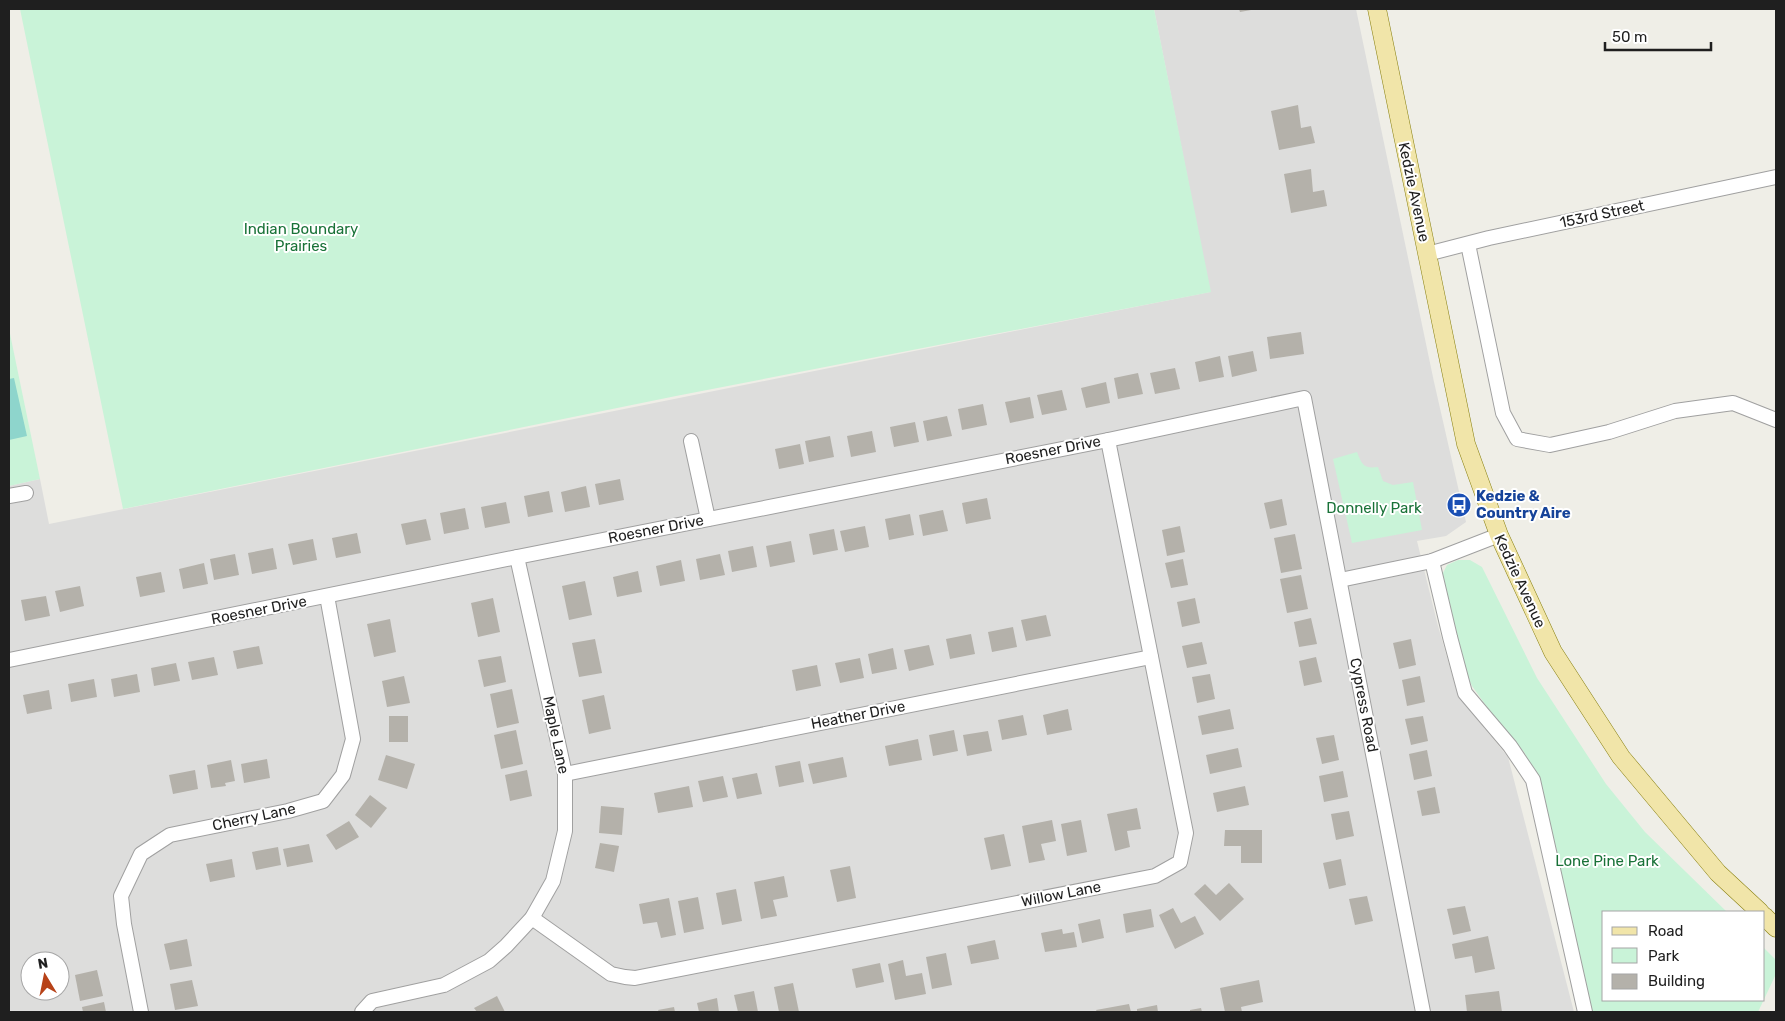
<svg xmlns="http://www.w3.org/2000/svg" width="1785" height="1021" font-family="Rubik,sans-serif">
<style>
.residential{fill:#dddddc;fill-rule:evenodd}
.park{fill:#c9f3d8}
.pitch{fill:#8ed5cc}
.building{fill:#b4b1aa}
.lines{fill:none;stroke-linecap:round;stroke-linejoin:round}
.minor-casing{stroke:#a0a0a0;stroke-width:16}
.major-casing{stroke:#898112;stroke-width:19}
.minor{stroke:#fff;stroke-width:14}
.major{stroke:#f1e5a9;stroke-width:18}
.labels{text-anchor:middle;stroke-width:4;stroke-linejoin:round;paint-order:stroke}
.street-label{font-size:15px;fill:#1f1f1f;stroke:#fff}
.park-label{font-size:15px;fill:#197238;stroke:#fff}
.transit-label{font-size:15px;font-weight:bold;fill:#164399;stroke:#fff;text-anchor:start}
</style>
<rect width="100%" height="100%" fill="#efeee7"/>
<!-- residential -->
<path class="residential" d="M1154,9H1356L1434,382L1466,522L1446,536L1417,541L1438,626L1458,696L1508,757L1574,1012H9V486L40,479L49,524L1210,292ZM30,961H60V991H30Z"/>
<!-- park -->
<g class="park">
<path d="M20,9H1154L1211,292L676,396L123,509Z"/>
<path d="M9,329L40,479L9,486Z"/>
<path d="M1357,452C1362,465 1364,469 1378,467L1383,481L1393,485L1413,482L1422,530L1352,543L1333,459Z"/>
<path d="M1458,560H1470L1482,567L1537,678L1606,784L1645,832L1727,912H1604V1000H1764V948L1776,960V974L1758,1012H1589L1546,805L1537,775L1524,752L1497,721L1472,686L1460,659L1443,588V573L1447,565Z"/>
</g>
<!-- pitch -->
<path class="pitch" d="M14,378L27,436L9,440V379Z"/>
<!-- building -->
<g class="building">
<path d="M1239,9H1251V10L1240,12Z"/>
<path d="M1298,105L1301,128L1311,126L1315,143L1279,150L1271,111Z"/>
<path d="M1311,169L1313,192L1324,190L1327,206L1291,213L1284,174Z"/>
<path d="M1301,332L1304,354L1270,359L1267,337Z"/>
<path d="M1253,351L1257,371L1232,377L1228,356Z"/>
<path d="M1220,356L1224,377L1199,382L1195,362Z"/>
<path d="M1175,368L1180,389L1155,394L1150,373Z"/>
<path d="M1138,373L1143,394L1118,399L1114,378Z"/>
<path d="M1106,382L1110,403L1086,408L1081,388Z"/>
<path d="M1062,390L1067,410L1042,415L1037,395Z"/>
<path d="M1030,397L1034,418L1010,423L1005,402Z"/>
<path d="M983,404L987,425L962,430L958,409Z"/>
<path d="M947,416L952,436L927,441L923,421Z"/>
<path d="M915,422L919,442L894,447L890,427Z"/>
<path d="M872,431L876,452L851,457L847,436Z"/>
<path d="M830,436L834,457L809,462L805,441Z"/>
<path d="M800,444L804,464L779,469L775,449Z"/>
<path d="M620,479L624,500L599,505L595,484Z"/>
<path d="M586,486L590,507L565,512L561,492Z"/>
<path d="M549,491L553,512L528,517L524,496Z"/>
<path d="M987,498L991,519L966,524L962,503Z"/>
<path d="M1282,499L1287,525L1270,529L1264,503Z"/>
<path d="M506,502L510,523L485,528L481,507Z"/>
<path d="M465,508L469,529L444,534L440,513Z"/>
<path d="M943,510L948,531L923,536L919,515Z"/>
<path d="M910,514L914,535L889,540L885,519Z"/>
<path d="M426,519L431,540L406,545L401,524Z"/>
<path d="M865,526L869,547L845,552L840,531Z"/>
<path d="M1180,526L1185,552L1167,556L1162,530Z"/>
<path d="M834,529L838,550L813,555L809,534Z"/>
<path d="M357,533L361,553L336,558L332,538Z"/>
<path d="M1295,534L1302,569L1281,573L1274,538Z"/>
<path d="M313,539L317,560L293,565L288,544Z"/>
<path d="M791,541L795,562L770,567L766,546Z"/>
<path d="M753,546L757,567L732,572L728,551Z"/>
<path d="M273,548L277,569L252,574L248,553Z"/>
<path d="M235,554L239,575L214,580L210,559Z"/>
<path d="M720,554L725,575L700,580L696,559Z"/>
<path d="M1183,559L1188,585L1171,588L1165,563Z"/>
<path d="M681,560L685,581L660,586L656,566Z"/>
<path d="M204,563L208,584L183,589L179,569Z"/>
<path d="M638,571L642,592L617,597L613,577Z"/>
<path d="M161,572L165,592L140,597L136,577Z"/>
<path d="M1301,575L1308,609L1287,613L1280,579Z"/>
<path d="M585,581L592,615L569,620L562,586Z"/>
<path d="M80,586L84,606L60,612L55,591Z"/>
<path d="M46,596L50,616L25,621L21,600Z"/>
<path d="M493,598L500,632L478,637L471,603Z"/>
<path d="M1195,598L1200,623L1182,627L1177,602Z"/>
<path d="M1046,615L1051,636L1026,641L1021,620Z"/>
<path d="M1311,618L1317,644L1299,647L1294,622Z"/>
<path d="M390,619L396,652L374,657L367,624Z"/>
<path d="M1013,627L1017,647L992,652L988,632Z"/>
<path d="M971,634L975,654L950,659L946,639Z"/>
<path d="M595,639L602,673L579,677L572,643Z"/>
<path d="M1411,639L1416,665L1399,669L1393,643Z"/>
<path d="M1202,642L1207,664L1187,668L1182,646Z"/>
<path d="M929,645L934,665L909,671L904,650Z"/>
<path d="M259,646L263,664L237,669L233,651Z"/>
<path d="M893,648L897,669L872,674L868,654Z"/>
<path d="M501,656L506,682L484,687L478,660Z"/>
<path d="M214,657L218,675L192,680L188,662Z"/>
<path d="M1316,657L1322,682L1304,686L1299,661Z"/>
<path d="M860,658L864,678L840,683L835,663Z"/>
<path d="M176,663L180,681L154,686L151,668Z"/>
<path d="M817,665L821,686L796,691L792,670Z"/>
<path d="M137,674L140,692L114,697L111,679Z"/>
<path d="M1210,674L1215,699L1197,703L1192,677Z"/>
<path d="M404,676L410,703L387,707L382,681Z"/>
<path d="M1420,676L1425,702L1407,706L1402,680Z"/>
<path d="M94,679L97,697L71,702L68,684Z"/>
<path d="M512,689L519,723L497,728L490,694Z"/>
<path d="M49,690L52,709L27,714L23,695Z"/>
<path d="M604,695L611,729L589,734L582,700Z"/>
<path d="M1068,709L1072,730L1047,735L1043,715Z"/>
<path d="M1230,709L1234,729L1202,735L1198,716Z"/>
<path d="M1023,715L1027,735L1002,740L998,720Z"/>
<rect x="389" y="716" width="19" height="26"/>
<path d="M1423,716L1428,741L1411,745L1405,719Z"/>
<path d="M516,730L523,764L501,769L494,735Z"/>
<path d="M954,730L958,751L933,756L929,735Z"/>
<path d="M988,731L992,751L967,756L963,735Z"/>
<path d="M1334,735L1339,760L1322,764L1316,738Z"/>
<path d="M918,739L922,760L889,766L885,746Z"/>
<path d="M1238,748L1242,767L1210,774L1206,755Z"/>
<path d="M1427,750L1432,776L1414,780L1409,754Z"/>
<path d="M386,755L415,764L407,789L378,780Z"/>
<path d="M843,757L847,777L813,784L808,764Z"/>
<path d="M267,759L270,778L244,783L241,764Z"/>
<path d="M231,760L235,781L225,783L226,786L211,788L207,765Z"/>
<path d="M800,761L804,782L779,787L775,766Z"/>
<path d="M195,770L198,789L173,794L169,775Z"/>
<path d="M527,770L532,796L510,801L505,775Z"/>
<path d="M1343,771L1348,797L1324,802L1319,776Z"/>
<path d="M757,773L762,794L737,799L732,778Z"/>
<path d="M723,776L728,797L703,802L698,781Z"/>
<path d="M689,786L693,807L658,813L654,793Z"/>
<path d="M1245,786L1249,805L1217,812L1213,793Z"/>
<path d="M1435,787L1440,813L1422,816L1417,791Z"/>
<path d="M370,795L387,808L371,828L355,815Z"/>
<path d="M601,806L624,808L622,835L599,833Z"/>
<path d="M1137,808L1141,829L1127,831L1130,847L1115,851L1107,814Z"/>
<path d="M1349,811L1354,836L1336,840L1331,814Z"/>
<path d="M1052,820L1056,841L1041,844L1045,860L1029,863L1022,826Z"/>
<path d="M1081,820L1087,852L1067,856L1061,824Z"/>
<path d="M349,821L359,837L336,850L326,835Z"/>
<path d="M1225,830H1262V863H1241V846H1224Z"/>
<path d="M1004,834L1011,866L991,870L984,838Z"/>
<path d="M600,843L619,846L614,872L595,868Z"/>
<path d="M309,844L313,862L287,867L283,849Z"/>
<path d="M278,847L281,865L256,870L252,852Z"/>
<path d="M232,859L235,877L210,882L206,864Z"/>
<path d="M1341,859L1346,885L1329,889L1323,863Z"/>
<path d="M850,866L856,898L837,902L830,870Z"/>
<path d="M784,876L788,897L773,900L777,916L761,919L754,882Z"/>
<path d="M1229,883L1244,899L1220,921L1194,894L1205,884L1216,895Z"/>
<path d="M736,889L742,921L722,925L716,893Z"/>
<path d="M1367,896L1373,921L1355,925L1349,899Z"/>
<path d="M698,897L704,929L684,933L678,901Z"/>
<path d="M669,898L676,935L661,938L657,922L643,924L639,904Z"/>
<path d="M1465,906L1471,931L1453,935L1447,909Z"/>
<path d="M1173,908L1181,923L1195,916L1204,934L1175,949L1159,915Z"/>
<path d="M1151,909L1154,927L1126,933L1123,914Z"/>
<path d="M1100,919L1104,938L1082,943L1078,924Z"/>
<path d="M1062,929L1063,934L1074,932L1077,947L1045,952L1041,933Z"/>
<path d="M1488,936L1495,969L1475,973L1472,956L1455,959L1452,944Z"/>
<path d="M187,939L192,966L170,970L164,944Z"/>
<path d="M995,940L999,959L971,964L967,946Z"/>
<path d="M946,953L952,985L932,989L926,957Z"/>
<path d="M903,960L906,976L922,973L926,994L895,1000L888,964Z"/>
<path d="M880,963L884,982L856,988L852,969Z"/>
<path d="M97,970L103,996L80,1001L75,975Z"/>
<path d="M192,980L198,1006L175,1010L170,984Z"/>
<path d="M1259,980L1263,1002L1241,1007L1242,1012H1225L1220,988Z"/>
<path d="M793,983L799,1012H779L774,987Z"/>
<path d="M754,991L758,1012H738L734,995Z"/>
<path d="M1499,991L1502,1012H1467L1465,995Z"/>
<path d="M497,996L505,1012H477L474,1008Z"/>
<path d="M717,998L719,1012H699L697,1003Z"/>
<path d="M104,1002L106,1012H83L82,1007Z"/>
<path d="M1129,1004L1131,1012H1097L1096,1010Z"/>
<path d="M1157,1005L1158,1012H1137V1009Z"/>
<path d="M674,1007L675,1012H659L658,1010Z"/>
<path d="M1201,1008L1202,1012H1190V1010Z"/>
</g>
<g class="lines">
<defs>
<g id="minor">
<path d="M1468,244L1503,413L1517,439L1550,445L1609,432L1675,411L1733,403L1776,420"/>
<path d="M1427,254L1489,238L1776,177"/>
<path d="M691,441L708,519"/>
<path d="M9,496L26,493"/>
<path d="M1432,561L1450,637L1465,693L1510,746L1533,780L1585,1012"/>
<path d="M1340,580L1432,561L1499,535"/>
<path d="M9,660L517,557L1108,440L1304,398L1423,1012"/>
<path d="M565,774L1151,657"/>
<path d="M532,918L611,974L625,977L635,978L1155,876L1180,862L1186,833L1108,440"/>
<path d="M141,1012L124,924L121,896L141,854L170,835L288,811L323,801L343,775L353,739L327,596"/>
<path d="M362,1012L372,1001L444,985L489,961L506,946L532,918L553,881L565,831V774L517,557"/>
</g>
<g id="major">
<path d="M1377,9L1466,444L1499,535L1553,652L1621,757L1718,873L1760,912"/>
<path d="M1764,916L1776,928"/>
</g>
</defs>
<!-- minor casing -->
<use href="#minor" class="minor-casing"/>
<!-- major casing -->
<use href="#major" class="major-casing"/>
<!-- minor -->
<use href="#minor" class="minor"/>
<!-- major -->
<use href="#major" class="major"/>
</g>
<!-- icons -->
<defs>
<symbol id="bus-disc" viewBox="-11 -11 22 22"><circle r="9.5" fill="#1a4fb4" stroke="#fff"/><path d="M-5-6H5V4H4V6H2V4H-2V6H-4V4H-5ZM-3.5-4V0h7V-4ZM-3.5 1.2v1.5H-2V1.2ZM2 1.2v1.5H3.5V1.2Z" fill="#fff"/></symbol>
</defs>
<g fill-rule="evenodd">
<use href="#bus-disc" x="1445" y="491" width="28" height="28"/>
</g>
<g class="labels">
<!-- street labels -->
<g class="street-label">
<text transform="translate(1414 192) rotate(78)" y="5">Kedzie Avenue</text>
<text transform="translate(1602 214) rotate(-12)" y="5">153rd Street</text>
<text transform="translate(1053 450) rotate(-11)" y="5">Roesner Drive</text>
<text transform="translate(656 529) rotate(-11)" y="5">Roesner Drive</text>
<text transform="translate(1520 581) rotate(65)" y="5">Kedzie Avenue</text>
<text transform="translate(259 610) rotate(-11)" y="5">Roesner Drive</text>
<text transform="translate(1364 705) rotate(79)" y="5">Cypress Road</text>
<text transform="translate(858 715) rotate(-11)" y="5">Heather Drive</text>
<text transform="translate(556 735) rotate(78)" y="5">Maple Lane</text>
<text transform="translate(254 817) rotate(-12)" y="5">Cherry Lane</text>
<text transform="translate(1061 894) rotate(-11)" y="5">Willow Lane</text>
</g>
<!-- park labels -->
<g class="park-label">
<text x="301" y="234">Indian Boundary<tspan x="301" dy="17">Prairies</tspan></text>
<text x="1374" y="513">Donnelly Park</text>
<text x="1607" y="866">Lone Pine Park</text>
</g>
<!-- transit labels -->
<g class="transit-label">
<text x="1476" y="501">Kedzie &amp;<tspan x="1476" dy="17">Country Aire</tspan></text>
</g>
</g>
<!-- border -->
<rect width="1785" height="1021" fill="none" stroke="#1f1f1f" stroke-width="20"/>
<!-- legend -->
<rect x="1602" y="911" width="162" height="90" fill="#ffffff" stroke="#a5a5a5"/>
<rect x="1612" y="927" width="25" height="8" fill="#f1e5a9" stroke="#a5a5a5"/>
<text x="1648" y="936" font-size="15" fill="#1f1f1f">Road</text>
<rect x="1612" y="948" width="25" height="15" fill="#c9f3d8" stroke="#a5a5a5"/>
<text x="1648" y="961" font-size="15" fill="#1f1f1f">Park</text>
<rect x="1612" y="974" width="25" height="15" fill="#b4b1aa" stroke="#a5a5a5"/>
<text x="1648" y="986" font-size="15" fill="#1f1f1f">Building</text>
<!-- north arrow -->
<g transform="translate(45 976) rotate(350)"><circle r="24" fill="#ffffff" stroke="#a5a5a5"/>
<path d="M0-4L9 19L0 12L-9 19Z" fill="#b74218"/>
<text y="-8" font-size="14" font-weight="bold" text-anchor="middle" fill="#1f1f1f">N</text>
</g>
<!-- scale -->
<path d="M1605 42v8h106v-8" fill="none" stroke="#1f1f1f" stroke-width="2.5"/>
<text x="1612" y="42" font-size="15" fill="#1f1f1f" stroke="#ffffff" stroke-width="4" paint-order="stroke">50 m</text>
</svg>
